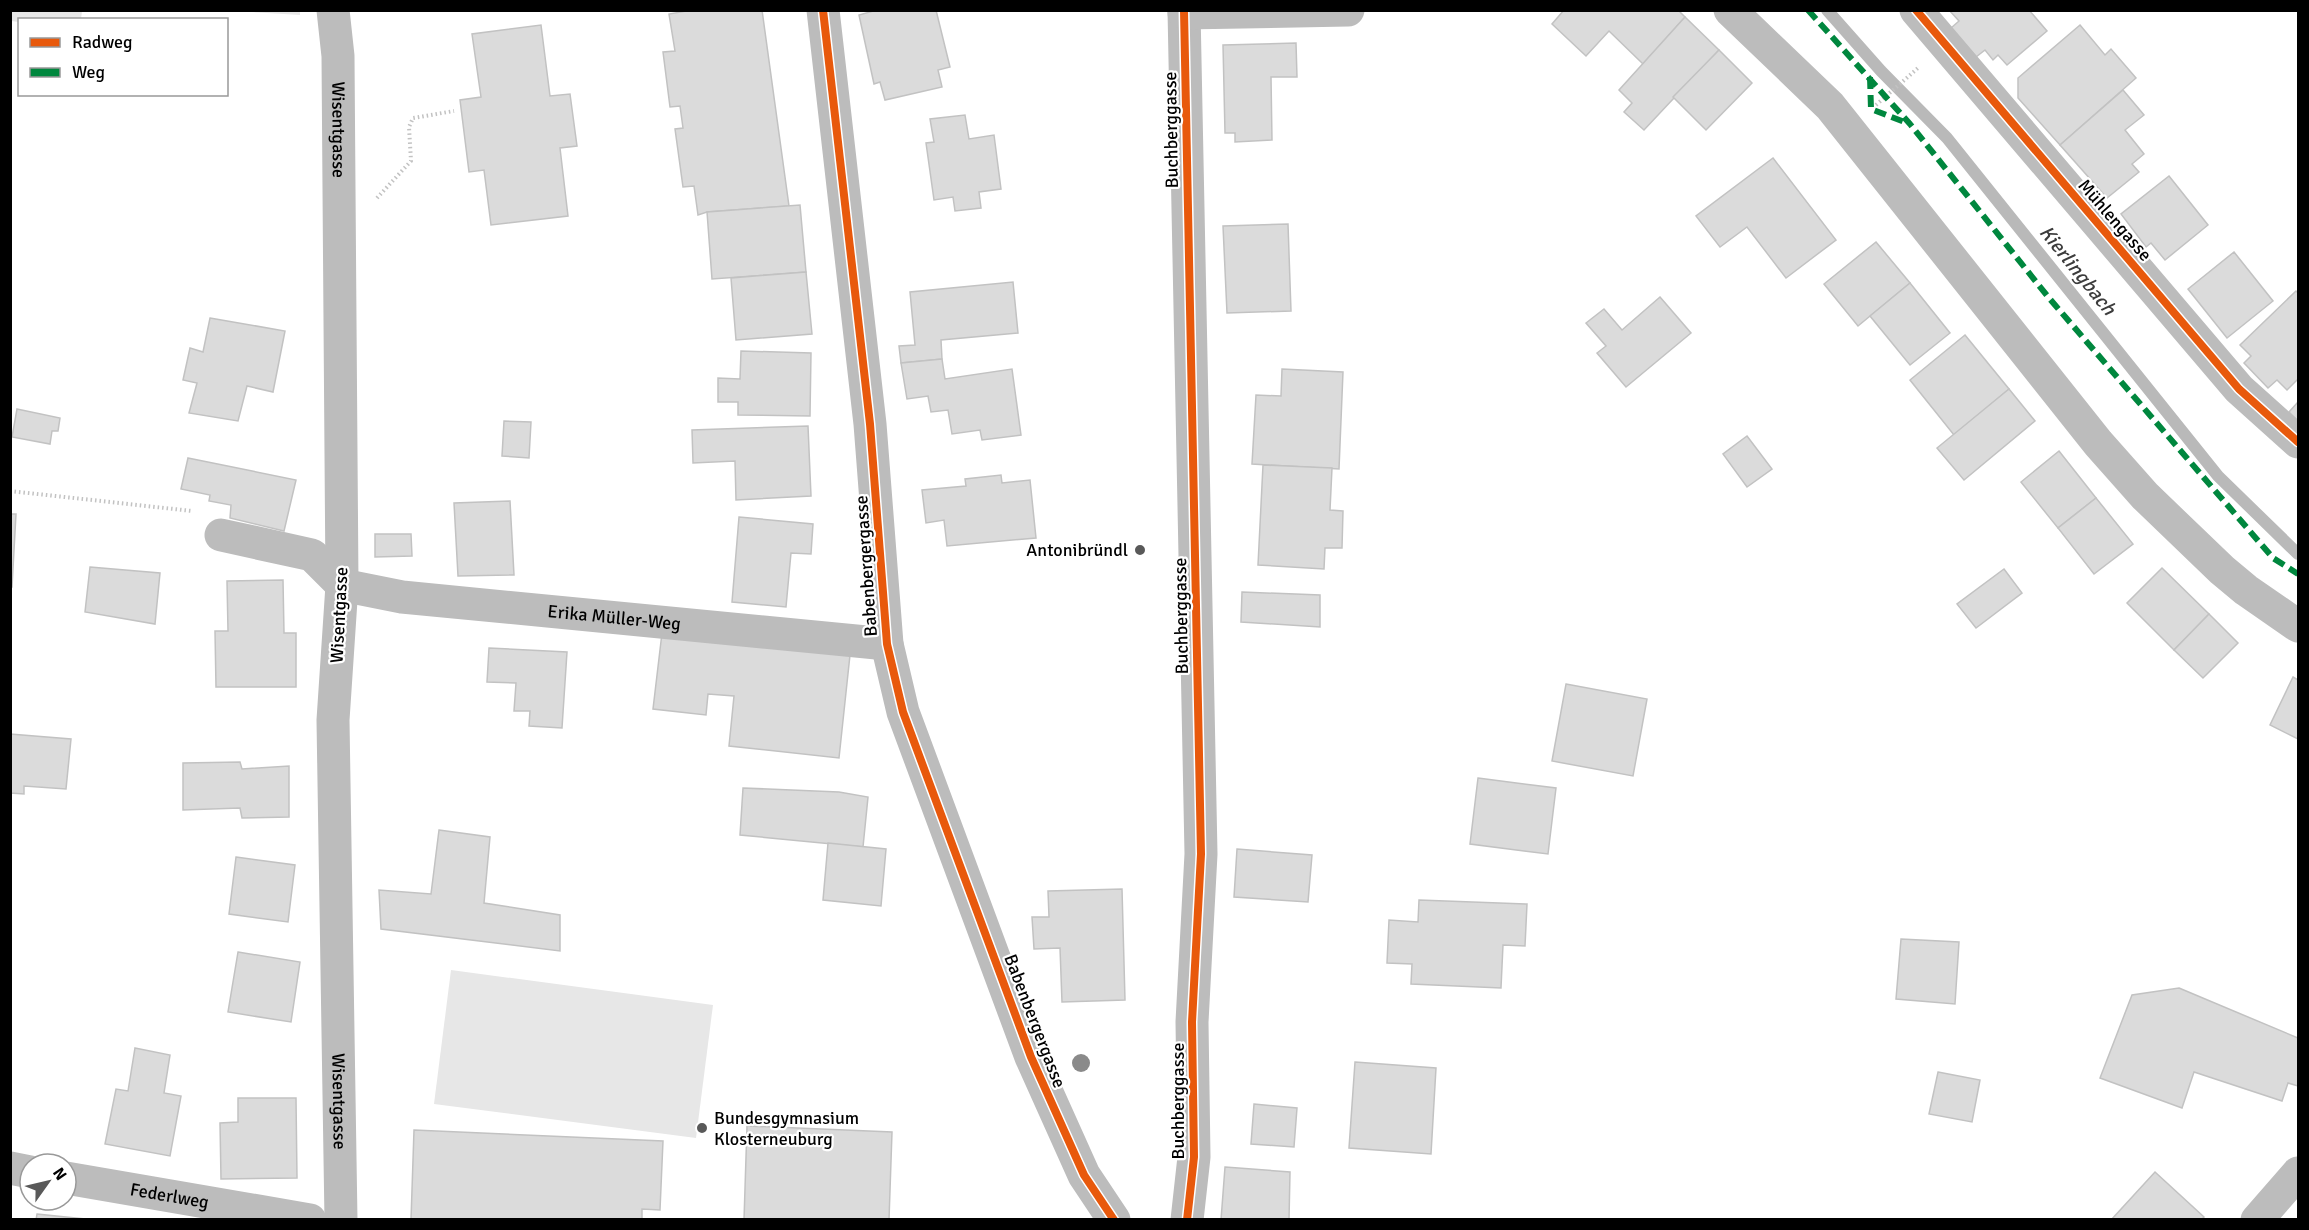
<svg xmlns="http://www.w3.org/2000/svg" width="2309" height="1230" font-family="Signika,sans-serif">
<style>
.green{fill:#e7e7e7}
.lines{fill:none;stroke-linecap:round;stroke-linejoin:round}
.stream{stroke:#b9b9b9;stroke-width:12}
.building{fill:#dbdbdb;stroke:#c2c2c2;stroke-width:1.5}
.path{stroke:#c2c2c2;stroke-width:4;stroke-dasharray:1.5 3;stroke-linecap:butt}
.minor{stroke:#bcbcbc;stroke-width:33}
.quiet{stroke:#00873e;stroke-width:6;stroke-dasharray:12 6;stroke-linecap:butt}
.cycleway-casing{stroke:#fff;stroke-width:11}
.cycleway{stroke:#e8590c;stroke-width:8}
.tree{fill:#8a8a8a}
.poi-dot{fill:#595959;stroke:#fff;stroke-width:2}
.labels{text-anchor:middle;stroke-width:4.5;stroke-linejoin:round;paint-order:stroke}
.street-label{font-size:18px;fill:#000;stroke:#fff}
.poi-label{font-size:18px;fill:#000;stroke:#fff;text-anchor:end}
.water-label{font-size:20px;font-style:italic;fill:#3c3c3c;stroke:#fff}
</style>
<rect width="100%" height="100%" fill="#fff"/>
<!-- green -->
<g class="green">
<path d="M10,11L11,10L82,11L81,19L20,20L19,22L11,21Z"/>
<path d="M234,11H300V15Z"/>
<path d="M451,970L713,1005L696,1138L434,1104Z"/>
</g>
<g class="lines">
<!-- stream -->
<path class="stream" d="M1827,10L1881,71L1947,138L2218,476L2298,554"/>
</g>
<!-- building -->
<g class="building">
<path d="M692,10H762L789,206L707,212L698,215L694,186L683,187L675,129L683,128L680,106L670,107L663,52L675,51L669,14Z"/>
<path d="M877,10H936L950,67L938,70L942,87L885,100L880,82L874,84L859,15Z"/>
<path d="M1564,10H1678L1685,17L1643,64L1609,31L1586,56L1552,24Z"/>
<path d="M1949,10H2029L2047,31L2007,65L1998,55L1993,60L1985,50L1976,57L1951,28L1959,21Z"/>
<path d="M1685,17L1719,50L1644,130L1624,112L1632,103L1619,90Z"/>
<path d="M541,25L550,96L570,94L577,146L560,148L568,216L491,225L484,170L469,172L460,100L481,97L472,34Z"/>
<path d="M2080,25L2105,55L2111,49L2136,78L2060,145L2018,98V78Z"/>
<path d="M1296,43L1297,77H1271L1272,140L1235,142V133H1225L1223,45Z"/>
<path d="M1719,50L1752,83L1706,130L1673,97Z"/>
<path d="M2123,90L2144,115L2125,130L2144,154L2132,164L2139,172L2107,198L2060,145Z"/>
<path d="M965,115L969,139L994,135L1001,189L979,192L981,208L955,211L953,197L934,200L926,143L934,142L930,119Z"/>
<path d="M1773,158L1836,240L1786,278L1747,227L1720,247L1696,216Z"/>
<path d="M2169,176L2208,225L2165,260L2151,243L2146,247L2121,214Z"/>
<path d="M800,205L806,272L712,279L707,212Z"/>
<path d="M1288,224L1291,311L1227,313L1223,226Z"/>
<path d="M1876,242L1910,283L1858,326L1824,284Z"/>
<path d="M2234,252L2273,301L2227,338L2188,289Z"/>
<path d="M806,272L812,334L736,340L731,278Z"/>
<path d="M1013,282L1018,333L941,340L942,359L901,363L899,346L915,345L910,292Z"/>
<path d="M1910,283L1950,333L1910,365L1870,316Z"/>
<path d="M2296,291L2298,293V379L2287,390L2277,380L2268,388L2244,363L2251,356L2240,345Z"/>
<path d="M1660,297L1691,333L1626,387L1597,353L1606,346L1586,323L1604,309L1622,330Z"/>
<path d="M210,318L285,331L273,392L247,386L238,421L189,413L197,383L183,380L190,348L203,352Z"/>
<path d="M1965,335L2009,389L1954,435L1910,380Z"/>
<path d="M741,351L811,353L810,416L738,415V402H718V378L740,379Z"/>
<path d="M942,359L945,379L1012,369L1021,435L982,440L980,430L952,434L948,410L931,412L928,396L907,399L901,363Z"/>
<path d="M1282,369L1343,372L1339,469L1252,464L1256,395L1281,396Z"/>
<path d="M2009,389L2035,421L1964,480L1937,448Z"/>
<path d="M2298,402V421L2289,412Z"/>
<path d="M17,409L60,418L58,431H52L50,444L12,437Z"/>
<path d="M504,421L531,422L529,458L502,456Z"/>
<path d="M808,426L811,496L736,500L735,461L693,463L692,430Z"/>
<path d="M1747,436L1772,469L1747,487L1723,454Z"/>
<path d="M2059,451L2096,498L2058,528L2021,482Z"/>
<path d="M188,458L296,480L284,531L230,518L231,505L209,501L210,495L181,489Z"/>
<path d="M1263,465L1332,468L1330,510L1343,511L1342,548H1325L1324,569L1258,565Z"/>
<path d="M1001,475L1002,483L1030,480L1036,538L947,546L944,520L926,523L922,490L966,486L965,479Z"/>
<path d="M2096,498L2133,544L2094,574L2058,528Z"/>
<path d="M510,501L514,575L458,576L454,503Z"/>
<path d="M10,514H16L12,587H10Z"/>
<path d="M739,517L813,524L811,554L791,553L786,607L732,602Z"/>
<path d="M375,534H411L412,556L375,557Z"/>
<path d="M90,567L160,573L155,624L85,612Z"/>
<path d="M2162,568L2209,614L2174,650L2127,603Z"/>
<path d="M2004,569L2022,593L1976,628L1957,604Z"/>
<path d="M283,580L284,633H296V687H216L215,631H228L227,581Z"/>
<path d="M1242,592L1320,595V627L1241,622Z"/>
<path d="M2209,614L2238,643L2203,678L2174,650Z"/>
<path d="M662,633L850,655L839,758L729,746L734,696L708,694L706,715L653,709Z"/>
<path d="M489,648L567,652L562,728L529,726L530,711H514L516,683L487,682Z"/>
<path d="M2293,677L2298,680V739L2270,725Z"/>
<path d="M1566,684L1647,699L1633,776L1552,761Z"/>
<path d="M10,734L71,739L66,789L24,786V794L10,793Z"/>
<path d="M240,762L242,769L289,766V817L242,818L240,808L183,810V763Z"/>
<path d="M1478,778L1556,788L1548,854L1470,844Z"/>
<path d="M743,788L839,792L868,797L863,847L740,835Z"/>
<path d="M439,830L490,837L484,903L560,915V951L381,929L379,890L431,894Z"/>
<path d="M828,843L886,849L881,906L823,900Z"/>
<path d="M1237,849L1312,855L1308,902L1234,897Z"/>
<path d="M236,857L295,865L288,922L229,914Z"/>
<path d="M1122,889L1125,1000L1062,1002L1060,948L1034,949L1032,917H1049L1048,891Z"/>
<path d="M1419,900L1527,904L1525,946L1503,945L1501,988L1411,984L1412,964L1387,963L1389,920L1418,922Z"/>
<path d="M1901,939L1959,942L1955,1004L1896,999Z"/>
<path d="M238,952L300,962L291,1022L228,1012Z"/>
<path d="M2179,988L2298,1038V1086L2288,1083L2282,1101L2194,1072L2182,1108L2100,1078L2132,995Z"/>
<path d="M135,1048L170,1055L164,1093L181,1096L170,1156L105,1144L116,1089L128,1091Z"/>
<path d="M1355,1062L1436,1068L1431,1154L1349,1148Z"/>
<path d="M1938,1072L1980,1080L1972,1122L1929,1114Z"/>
<path d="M238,1098H296L297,1178L221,1179L220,1123L238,1122Z"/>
<path d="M1254,1104L1297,1108L1294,1147L1251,1144Z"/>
<path d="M747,1126L892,1132L889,1220H744Z"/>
<path d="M414,1130L663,1141L660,1210L642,1209V1220H411Z"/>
<path d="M1225,1167L1290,1172L1289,1220H1221Z"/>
<path d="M2155,1172L2204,1217L2201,1220H2111Z"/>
<path d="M37,1214L85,1219V1220H36Z"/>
</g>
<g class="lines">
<!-- path -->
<g class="path">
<path d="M1876,105L1918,68"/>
<path d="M377,198L411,161L409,127L413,118L454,111"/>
<path d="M10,491L192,511"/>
</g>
<!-- minor -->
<g class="minor">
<path id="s1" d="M333,10L338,56L342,585L333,720L341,1220"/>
<path d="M823,10L870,424L887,644L903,712L1031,1057L1084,1175L1114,1220"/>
<path d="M1184,10L1201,854L1192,1022L1194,1157L1187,1220"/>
<path d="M1730,10L1830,106L2098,443L2145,496L2222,570L2246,590L2298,626"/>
<path d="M1916,10L2239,389L2298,442"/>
<path d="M1184,13L1348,10"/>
<path id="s2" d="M221,535L312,555L342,585L402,597L887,644"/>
<path d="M10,1168L30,1172"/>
<path id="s3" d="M66,1178L310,1220"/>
<path d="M2257,1220L2298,1173"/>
</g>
<!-- quiet -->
<g class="quiet">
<path d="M1808,10L1910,124L2049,298L2273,558L2298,574"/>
<path d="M1870,77L1871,109L1907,123"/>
</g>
<defs>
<g id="cycleway">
<path d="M823,10L870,424L887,644L903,712L1031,1057L1084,1175L1114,1220"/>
<path d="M1184,10L1201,854L1192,1022L1194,1157L1187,1220"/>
<path d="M1916,10L2239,389L2298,442"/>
</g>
</defs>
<!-- cycleway casing -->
<use href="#cycleway" class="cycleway-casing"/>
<!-- cycleway -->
<use href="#cycleway" class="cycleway"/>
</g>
<!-- trees -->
<circle class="tree" cx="1081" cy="1063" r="9"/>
<!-- markers -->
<g class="poi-dot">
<circle cx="1140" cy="550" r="6"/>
<circle cx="702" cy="1128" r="6"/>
</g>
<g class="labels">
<!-- street labels -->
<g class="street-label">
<text dy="6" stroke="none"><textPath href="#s1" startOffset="120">Wisentgasse</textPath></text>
<text transform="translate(1171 130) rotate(-91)" y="6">Buchberggasse</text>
<text transform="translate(2115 220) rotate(49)" y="6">Mühlengasse</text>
<text transform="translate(866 566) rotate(-94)" y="6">Babenbergergasse</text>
<text transform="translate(339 615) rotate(-87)" y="6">Wisentgasse</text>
<text transform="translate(1181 616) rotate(-91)" y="6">Buchberggasse</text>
<text dy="6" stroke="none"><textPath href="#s2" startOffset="410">Erika Müller-Weg</textPath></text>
<text transform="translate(1035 1021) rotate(69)" y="6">Babenbergergasse</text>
<text dy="6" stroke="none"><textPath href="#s1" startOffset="1092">Wisentgasse</textPath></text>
<text transform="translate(1178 1101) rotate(-90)" y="6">Buchberggasse</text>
<text dy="6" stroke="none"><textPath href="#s3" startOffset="105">Federlweg</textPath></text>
</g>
<!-- poi labels -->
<g class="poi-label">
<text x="1128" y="556">Antonibründl</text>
<text x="714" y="1124" text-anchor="start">Bundesgymnasium<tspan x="714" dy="21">Klosterneuburg</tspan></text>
</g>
<!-- water labels -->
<g class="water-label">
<text transform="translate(2078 270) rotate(51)" y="7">Kierlingbach</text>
</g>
</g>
<!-- border -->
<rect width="2309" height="1230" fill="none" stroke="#000000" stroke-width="24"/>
<!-- legend -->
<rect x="18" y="18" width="210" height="78" fill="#ffffff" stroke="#999999" stroke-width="1.5"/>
<rect x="30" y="38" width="30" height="9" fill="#e8590c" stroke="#999999" stroke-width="1.5"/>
<text x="72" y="48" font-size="18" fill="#000000">Radweg</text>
<rect x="30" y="68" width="30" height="9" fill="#00873e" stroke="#999999" stroke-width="1.5"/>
<text x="72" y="78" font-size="18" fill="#000000">Weg</text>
<!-- north arrow -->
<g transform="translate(48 1182) rotate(56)"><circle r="28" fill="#ffffff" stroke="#999999" stroke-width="1.5"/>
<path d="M0-4.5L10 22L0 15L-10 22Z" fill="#595959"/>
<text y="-9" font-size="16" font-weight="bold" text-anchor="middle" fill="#000000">N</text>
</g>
</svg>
